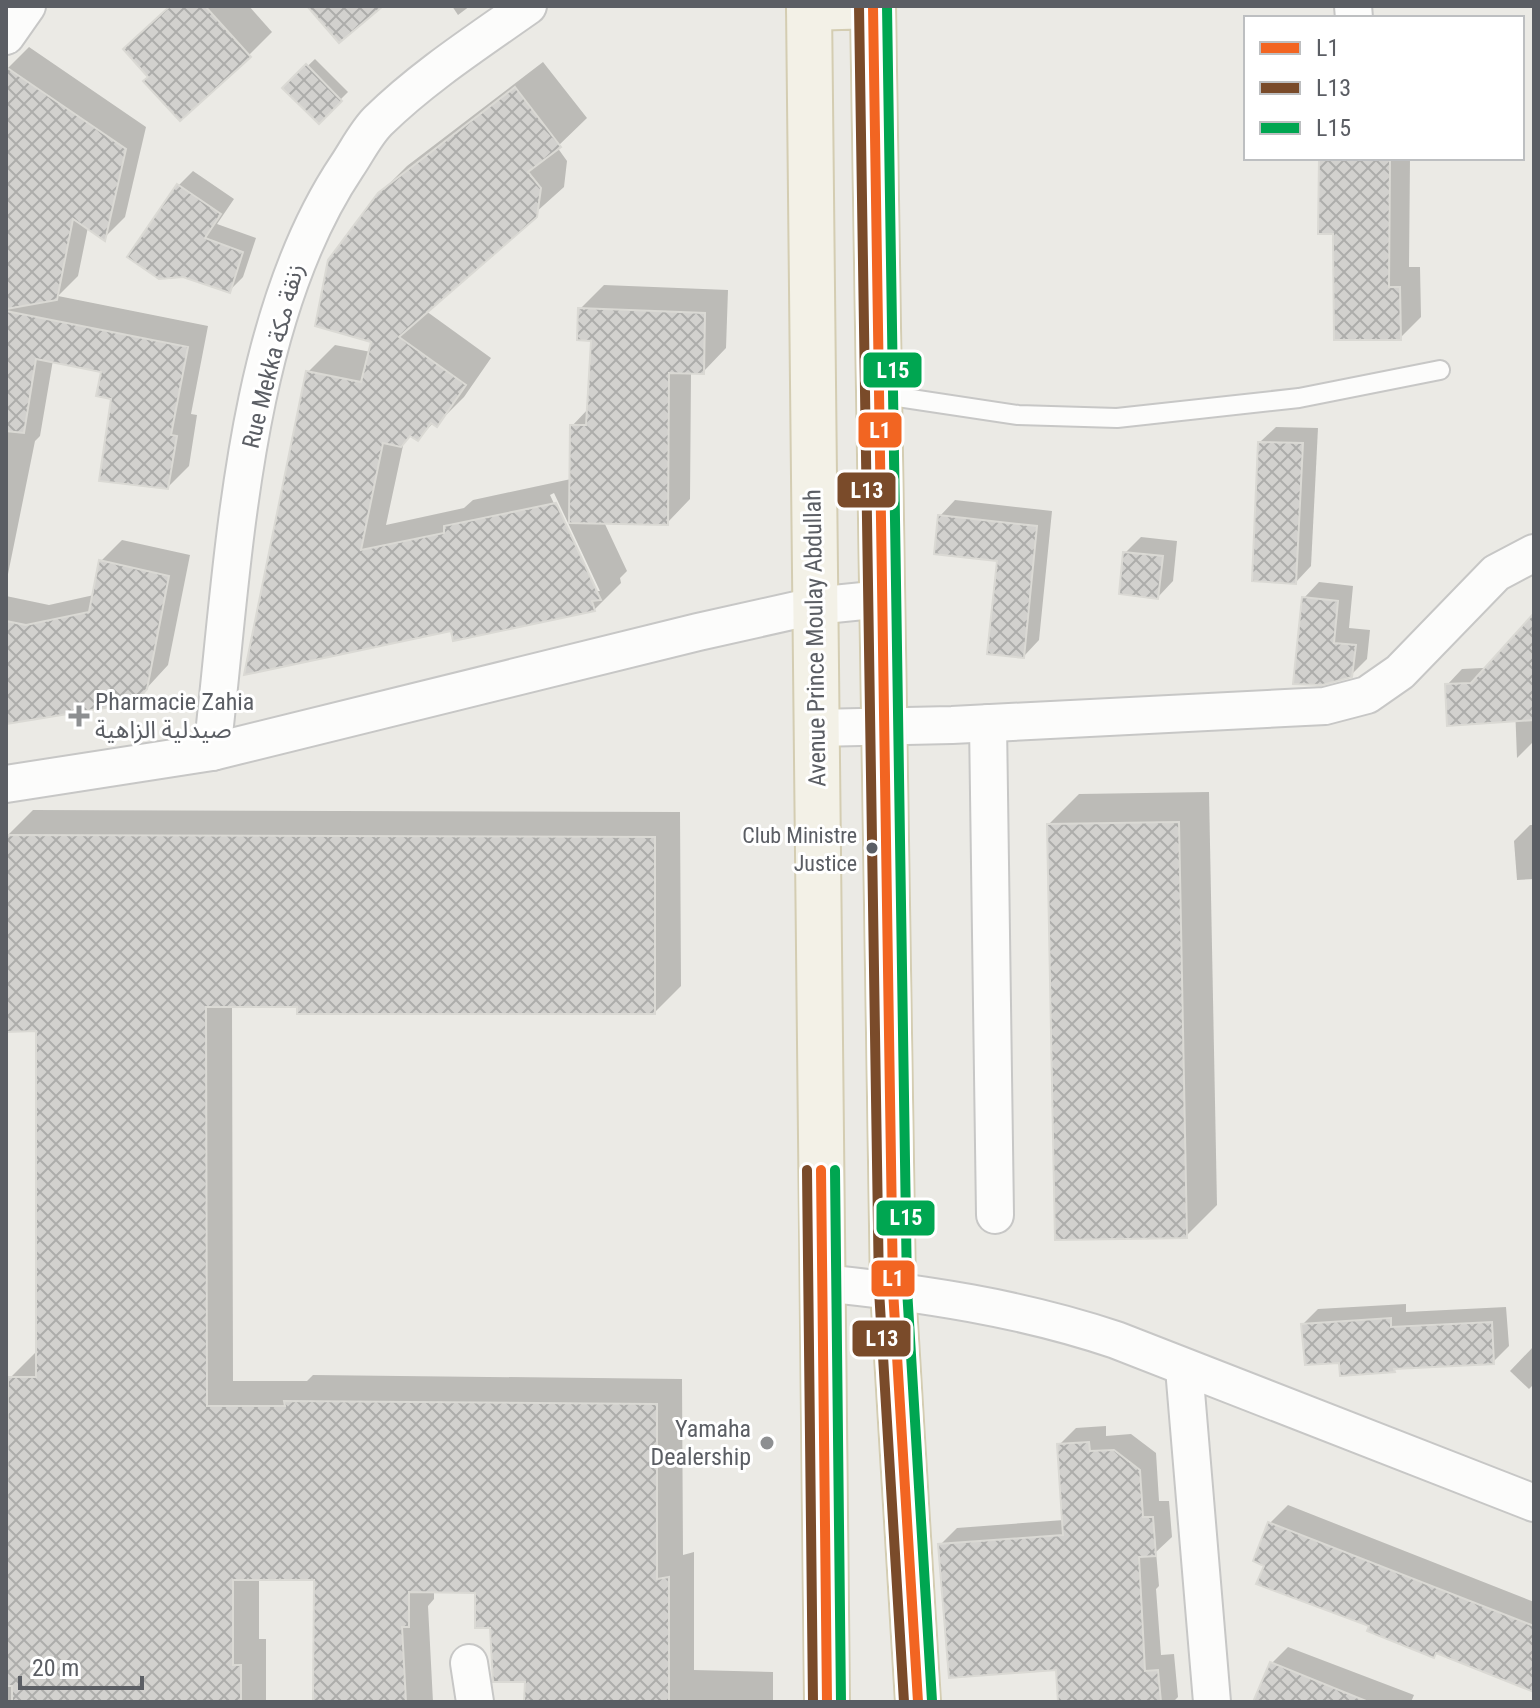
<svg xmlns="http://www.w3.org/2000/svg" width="1540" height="1708" font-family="'Roboto Condensed','Noto Sans Arabic',sans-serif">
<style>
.shadow{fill:#0003;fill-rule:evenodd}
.building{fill:url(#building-cross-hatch);stroke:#dad9d4;stroke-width:2}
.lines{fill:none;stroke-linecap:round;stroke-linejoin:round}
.service-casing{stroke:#c7c7c6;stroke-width:22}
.minor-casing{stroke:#c7c7c6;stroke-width:40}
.primary-casing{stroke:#d4cdb2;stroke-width:48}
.service{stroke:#fcfcfb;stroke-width:18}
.minor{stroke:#fcfcfb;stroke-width:36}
.primary{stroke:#f3f1e7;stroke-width:44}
.bus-1-casing{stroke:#fff;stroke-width:16}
.bus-2-casing{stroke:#fff;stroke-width:16}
.bus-3-casing{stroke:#fff;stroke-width:16}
.bus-1{stroke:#f26522;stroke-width:10}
.bus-2{stroke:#7a4b2a;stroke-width:10}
.bus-3{stroke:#00a651;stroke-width:10}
.poi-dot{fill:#8d8f91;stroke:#fff;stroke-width:3}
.bus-dot{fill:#5b5e64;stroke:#fff;stroke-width:3}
.labels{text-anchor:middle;stroke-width:6;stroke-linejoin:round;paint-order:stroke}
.bus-label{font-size:22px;fill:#5b5e64;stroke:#fff;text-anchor:end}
.street-label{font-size:24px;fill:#5b5e64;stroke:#fff}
.poi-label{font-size:24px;fill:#5b5e64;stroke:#fff;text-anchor:start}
.line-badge{stroke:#fff;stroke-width:3}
.badge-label{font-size:22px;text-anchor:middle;font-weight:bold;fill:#fff}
</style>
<defs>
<pattern id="building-cross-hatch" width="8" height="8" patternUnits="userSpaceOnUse" patternTransform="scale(2)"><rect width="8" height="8" fill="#d2d1ce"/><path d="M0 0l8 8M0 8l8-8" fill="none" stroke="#adadab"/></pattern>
</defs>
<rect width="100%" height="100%" fill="#ebeae5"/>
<!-- shadow -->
<g class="shadow">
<path d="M170,6H249L272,32L249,55L151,77Z"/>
<path d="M452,6H470L458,15Z"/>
<path d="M29,47L146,127L125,217L104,238L88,227L78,276L58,296L208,326L191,414L197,415L189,466L168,487L114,398L103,370L53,360L40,436L35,441L6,584V78L8,68Z"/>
<path d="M315,59L348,92L319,121L285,88Z"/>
<path d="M543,62L587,118L557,147L567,161L564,187L426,311L491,358L464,397L437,424L434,422L418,439L411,434L404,441L386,525L464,508L473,500L571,479L572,426L589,408L593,339L580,309L604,285L728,290L726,348L703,372L691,371L690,499L667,523L604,522L627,571L620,578L621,583L594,610L452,629L246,672L308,372L335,345L371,352L379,194L407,166ZM554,493L600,591H595L550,495Z"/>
<path d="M1321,158H1410L1409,267H1420L1421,317L1400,338L1335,232Z"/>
<path d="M193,171L234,199L217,224L256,238L243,277L229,291L130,256L179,185Z"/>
<path d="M1276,427L1318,428L1311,566L1296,582L1260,442Z"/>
<path d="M955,500L1052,511L1039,640L1024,656L999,559L940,516Z"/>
<path d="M1141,537L1177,541L1173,581L1158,597L1125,553Z"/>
<path d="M122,540L190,555L168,665L134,702L6,722V596L49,605L94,595L101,561Z"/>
<path d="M1319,582L1353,586L1349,628L1370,630L1367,659L1351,675L1304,598Z"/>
<path d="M1502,667L1449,723L1447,685L1462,669Z"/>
<path d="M1534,691V741L1517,758L1515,706Z"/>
<path d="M1209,792L1217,1205L1186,1236L1049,824L1079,794Z"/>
<path d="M33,810L680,812L681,986L655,1012L232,1005L233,1381H307L313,1375L682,1379L683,1555L694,1552V1670L773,1672V1702H526L527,1680L492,1626L477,1591L434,1590V1599L428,1606L433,1702H315L316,1578H259V1639H266V1702H6L10,1378L36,1352L38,1029L7,836Z"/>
<path d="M1530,825H1534V879L1517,880L1514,841Z"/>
<path d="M1406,1304V1312L1506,1307L1509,1346L1493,1362L1397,1366L1394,1370L1341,1361L1303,1324L1318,1309Z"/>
<path d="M1534,1346V1384L1529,1389L1510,1371Z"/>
<path d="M1106,1426V1436L1131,1434L1156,1453L1159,1501H1169L1172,1537L1156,1552L1159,1586L1156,1589L1161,1655L1174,1654L1178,1697L1173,1702H1060L1057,1668L940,1545L957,1528L1064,1520L1059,1445L1076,1428Z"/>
<path d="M1288,1505L1534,1602V1690L1438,1651L1433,1656L1266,1565L1270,1523Z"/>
<path d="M1288,1647L1414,1695L1411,1702H1259L1272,1663Z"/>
</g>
<!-- building -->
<g class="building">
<path d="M170,6H205L251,57L180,121L143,81L148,77L123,49Z"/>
<path d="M307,6H383L339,43Z"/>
<path d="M306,64L342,101L319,124L282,88Z"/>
<path d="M6,67L126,149L105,241L73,219L57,300L6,309Z"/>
<path d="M515,87L561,147L528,172L541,188L537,217L399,337L466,385L437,427L431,423L418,441L410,436L401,447L383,443L361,550L444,533V526L556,503L601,600L592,601L595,611L453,641L451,631L244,675L306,371L361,382L371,342L315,326L328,260L378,193Z"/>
<path d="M1319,158H1390L1389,287H1400L1401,340H1334L1333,234H1318Z"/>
<path d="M177,184L221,214L205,238L243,252L230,293L183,277L159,279L127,257Z"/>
<path d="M578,308L705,313L704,374L669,373L668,525L569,523L570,425H586L591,341L577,340Z"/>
<path d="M6,311L188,347L171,435L177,436L168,489L99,481L111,399L96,396L101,372L36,359L24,433L6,431Z"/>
<path d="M1258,442L1303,443L1296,584L1252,581Z"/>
<path d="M938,515L1037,526L1024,658L987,654L997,561L934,554Z"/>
<path d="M1123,552L1163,556L1158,599L1119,594Z"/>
<path d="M99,560L169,576L147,689L135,703L6,724V621L26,625L89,612Z"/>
<path d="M1302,597L1338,601L1334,643L1356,645L1352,677L1322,685L1293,684Z"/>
<path d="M1534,613V720L1447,726L1445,684L1471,683Z"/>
<path d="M1179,822L1187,1238L1055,1240L1047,824Z"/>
<path d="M6,835L655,837V1014H297V1007H206L207,1406H285L284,1401L657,1404V1579L669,1577V1702H524L525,1682H493L490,1628H475V1593L409,1592V1627H402L406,1702H313L314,1580H233V1665H241V1702H12V1686H6L8,1377H36V1031L6,1032Z"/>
<path d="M1391,1318V1327L1492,1322L1494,1364L1394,1369L1395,1372L1340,1376L1339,1363L1305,1365L1301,1324Z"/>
<path d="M1089,1442L1090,1451L1114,1450L1140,1470L1143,1517H1153L1156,1556L1139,1557L1145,1671L1158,1670L1161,1702H1058L1056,1670L949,1678L938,1544L1063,1535L1057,1444Z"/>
<path d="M1268,1522L1534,1626V1692L1436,1653L1434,1658L1367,1631L1369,1626L1256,1584L1264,1566L1253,1561Z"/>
<path d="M1270,1662L1366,1701V1702H1253Z"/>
</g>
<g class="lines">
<defs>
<path id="service" d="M878,394L1018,415L1117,418L1299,398L1440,370"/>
<g id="minor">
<path d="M1353,6L1354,18"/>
<path d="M6,36L27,6"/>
<path d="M988,723L995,1215"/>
<path d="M815,728L952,725L1325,706L1367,695L1400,672L1496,573L1534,553"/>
<path d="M212,752C234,565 241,324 347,166C357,151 366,133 378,121C423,77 477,42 528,6"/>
<path d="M6,784L212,752L698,632L814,606L883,599"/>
<path d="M822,1283C922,1293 1021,1308 1116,1340L1534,1503"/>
<path d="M1184,1368L1212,1702"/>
<path d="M469,1663L475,1702"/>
</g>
<g id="primary">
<path d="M809,6L827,1702"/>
<path d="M809,8L873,6L893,1290L918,1702"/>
</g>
</defs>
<!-- service casing -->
<use href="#service" class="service-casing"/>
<!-- minor casing -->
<use href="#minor" class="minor-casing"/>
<!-- primary casing -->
<use href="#primary" class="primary-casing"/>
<!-- service -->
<use href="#service" class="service"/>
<!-- minor -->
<use href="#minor" class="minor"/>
<!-- primary -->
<use href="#primary" class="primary"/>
<defs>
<g id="bus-1">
<path d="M873,6L893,1290L918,1702"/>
<path d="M821,1170L827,1702"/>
</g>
<g id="bus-2">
<path d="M859,6L879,1290L904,1702"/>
<path d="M807,1170L813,1702"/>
</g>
<g id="bus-3">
<path d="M887,6L907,1289L932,1701"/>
<path d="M835,1170L841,1702"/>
</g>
</defs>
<!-- bus-1 casing -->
<use href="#bus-1" class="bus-1-casing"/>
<!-- bus-2 casing -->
<use href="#bus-2" class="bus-2-casing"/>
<!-- bus-3 casing -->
<use href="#bus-3" class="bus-3-casing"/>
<!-- bus-1 -->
<use href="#bus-1" class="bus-1"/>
<!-- bus-2 -->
<use href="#bus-2" class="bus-2"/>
<!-- bus-3 -->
<use href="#bus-3" class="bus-3"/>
</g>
<!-- markers -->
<g class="poi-dot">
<path d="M75 704h8v8h8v8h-8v8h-8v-8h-8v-8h8z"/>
<circle cx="767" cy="1443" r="8"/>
</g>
<circle class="bus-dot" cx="872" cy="848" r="7"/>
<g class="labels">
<!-- bus labels -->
<g class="bus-label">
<text x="857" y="843">Club Ministre<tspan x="857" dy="28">Justice</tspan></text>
</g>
<!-- street labels -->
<g class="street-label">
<text transform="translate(273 356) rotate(-76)" y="8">Rue Mekka زنقة مكة</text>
<text transform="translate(815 638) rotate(-91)" y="8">Avenue Prince Moulay Abdullah</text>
</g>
<!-- poi labels -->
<g class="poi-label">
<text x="95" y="710">Pharmacie Zahia<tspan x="95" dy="28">صيدلية الزاهية</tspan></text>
<text x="751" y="1437" text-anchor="end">Yamaha<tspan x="751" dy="28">Dealership</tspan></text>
</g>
</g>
<g class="line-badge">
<rect x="862" y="351" width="61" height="38" rx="8" fill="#00a651"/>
<rect x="857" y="411" width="46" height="38" rx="8" fill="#f26522"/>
<rect x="836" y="471" width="61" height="38" rx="8" fill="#7a4b2a"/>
<rect x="875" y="1199" width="61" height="38" rx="8" fill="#00a651"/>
<rect x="870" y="1259" width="46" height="39" rx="8" fill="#f26522"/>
<rect x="851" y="1319" width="61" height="39" rx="8" fill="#7a4b2a"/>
</g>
<g class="badge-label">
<text x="893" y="378">L15</text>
<text x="880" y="438">L1</text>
<text x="867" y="498">L13</text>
<text x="906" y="1225">L15</text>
<text x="893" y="1286">L1</text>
<text x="882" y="1346">L13</text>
</g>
<!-- border -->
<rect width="1540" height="1708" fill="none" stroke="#5b5e64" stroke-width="16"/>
<!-- legend -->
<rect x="1244" y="16" width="280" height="144" fill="#ffffff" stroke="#bdbfc1" stroke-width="2"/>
<rect x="1260" y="42" width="40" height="12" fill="#f26522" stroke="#bdbfc1" stroke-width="2"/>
<text x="1316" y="56" font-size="24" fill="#5b5e64">L1</text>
<rect x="1260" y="82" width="40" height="12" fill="#7a4b2a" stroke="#bdbfc1" stroke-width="2"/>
<text x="1316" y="96" font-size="24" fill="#5b5e64">L13</text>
<rect x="1260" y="122" width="40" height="12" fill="#00a651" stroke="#bdbfc1" stroke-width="2"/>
<text x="1316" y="136" font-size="24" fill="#5b5e64">L15</text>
<!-- scale -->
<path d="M20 1676v12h122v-12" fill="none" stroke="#5b5e64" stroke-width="4"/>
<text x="32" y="1676" font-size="24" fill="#5b5e64" stroke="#ffffff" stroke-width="6" paint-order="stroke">20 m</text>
</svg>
